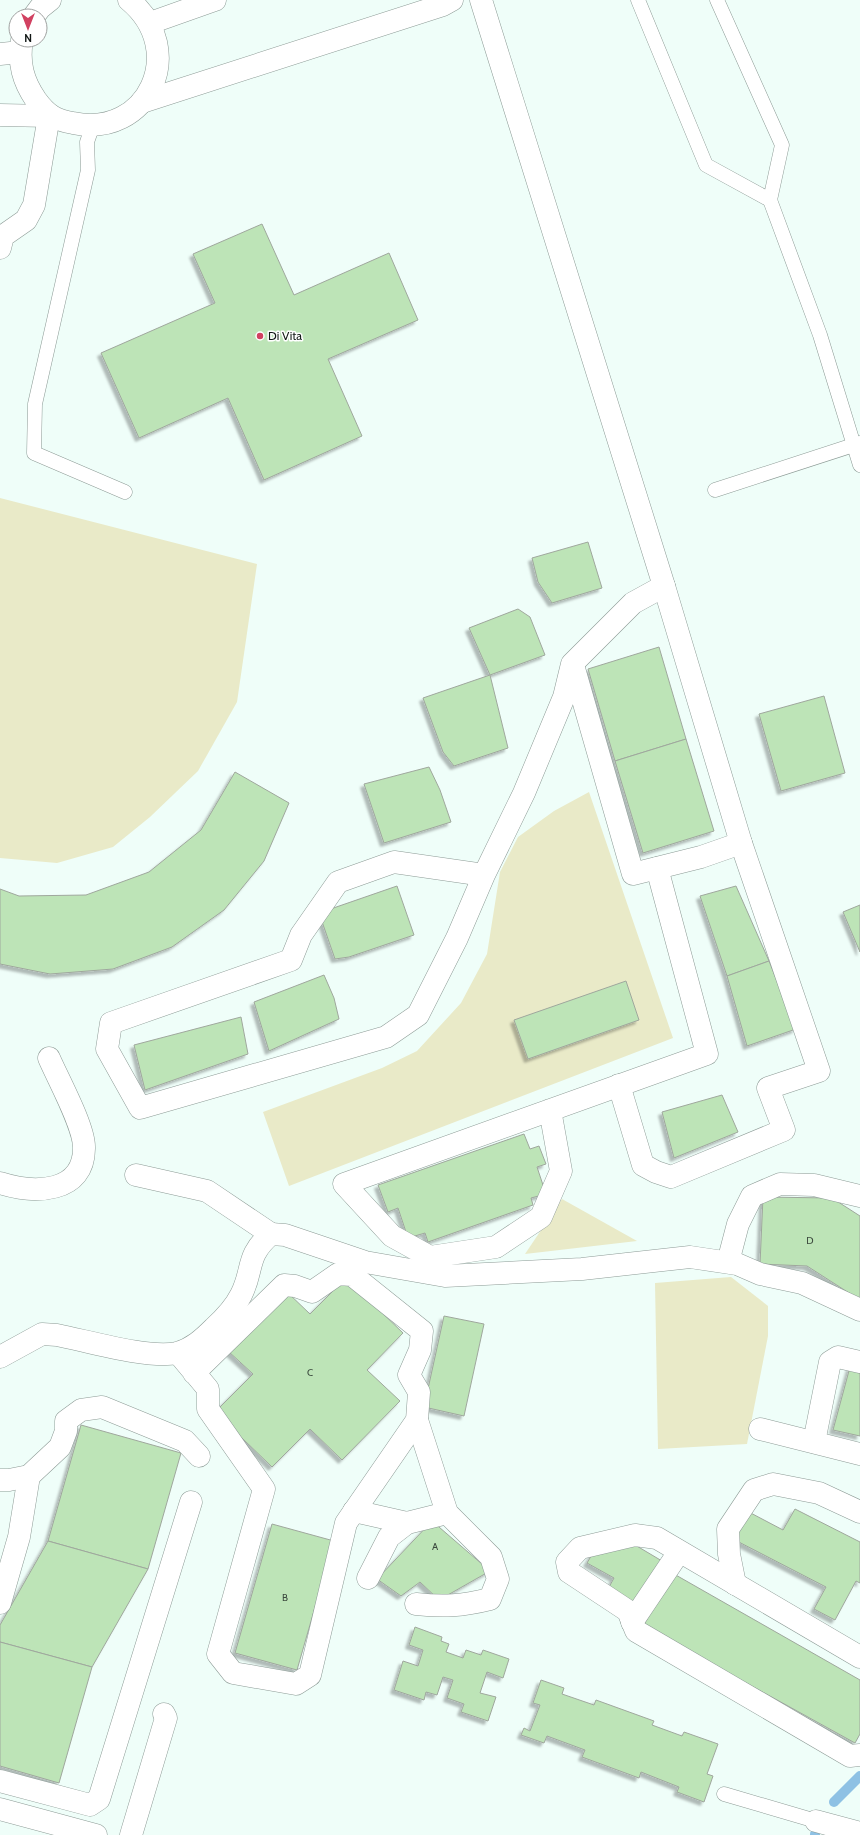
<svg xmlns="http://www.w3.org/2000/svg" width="860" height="1835" font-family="Cabin,sans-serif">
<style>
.green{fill:#e9eac8}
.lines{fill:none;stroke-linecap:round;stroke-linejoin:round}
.stream{stroke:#8ec1e4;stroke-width:10}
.building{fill:#bde4b7;stroke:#9fa79d;filter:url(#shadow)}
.lane-casing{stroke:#8d9b96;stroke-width:15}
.street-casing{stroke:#8d9b96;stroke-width:23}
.secondary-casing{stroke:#8d9b96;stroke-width:23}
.lane{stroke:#fff;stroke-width:14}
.street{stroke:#fff;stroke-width:22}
.secondary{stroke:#fff;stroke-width:22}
.poi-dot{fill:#d14161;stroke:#fff;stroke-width:1.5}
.labels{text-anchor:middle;stroke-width:3;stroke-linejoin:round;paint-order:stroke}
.number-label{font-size:10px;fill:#3c4a3e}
.poi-label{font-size:12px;fill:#111715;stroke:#fff;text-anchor:start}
</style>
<defs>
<filter id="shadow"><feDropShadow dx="-3.5" dy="3.5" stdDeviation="1" flood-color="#0004"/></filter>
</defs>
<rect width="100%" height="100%" fill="#effef9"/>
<!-- green -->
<g class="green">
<path d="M0,498L257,564L237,702L198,771L150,817L113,847L57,863L0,858Z"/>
<path d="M589,792L673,1038L289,1186L263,1112L382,1068L417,1051L461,1003L487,954L500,872L518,837L554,811Z"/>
<path d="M562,1199L637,1241L525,1254Z"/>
<path d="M731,1277L768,1306V1336L747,1444L658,1449L655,1283Z"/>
</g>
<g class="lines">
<!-- stream -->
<g class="stream">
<path d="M834,1802L860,1776"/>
<path d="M815,1835V1834"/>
</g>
</g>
<!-- building -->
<g class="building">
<path d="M262,224L294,295L389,253L418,320L328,359L362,436L264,480L228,398L139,438L101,353L215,303L193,254Z"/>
<path d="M588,542L602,588L552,603L538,582L532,558Z"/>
<path d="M518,609L530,617L545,655L490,675L469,628Z"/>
<path d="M659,647L686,739L615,761L588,669Z"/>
<path d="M490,675L508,748L454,766L443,752L423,698Z"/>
<path d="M824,696L845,773L781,791L759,714Z"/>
<path d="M686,739L714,831L643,853L615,761Z"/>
<path d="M429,767L440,790L451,822L384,843L364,784Z"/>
<path d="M235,772L289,803L264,861L224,910L172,947L113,969L50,974L0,964V889L19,896L86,895L149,872L201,830Z"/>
<path d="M397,886L414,935L349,957L335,959L319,913Z"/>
<path d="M736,886L769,961L727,976L700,896Z"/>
<path d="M860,905V952L843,912Z"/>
<path d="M769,961L796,1029L747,1046L727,976Z"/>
<path d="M324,975L334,998L339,1019L269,1051L254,1002Z"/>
<path d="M626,981L639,1020L528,1059L514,1020Z"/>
<path d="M241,1017L248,1054L145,1090L134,1045Z"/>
<path d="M722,1095L738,1132L674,1158L662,1112Z"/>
<path d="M524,1134L530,1149L539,1146L546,1164L537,1167L546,1194L531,1198L533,1205L428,1242L425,1233L408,1238L398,1208L388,1212L378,1185Z"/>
<path d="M763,1197L832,1198L860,1216V1300L807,1266L760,1264Z"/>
<path d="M346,1278L403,1333L367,1370L400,1401L342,1460L310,1429L272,1467L215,1412L253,1374L228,1351L286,1291L310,1314Z"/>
<path d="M444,1316L484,1324L464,1416L424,1407Z"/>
<path d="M850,1367L860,1370V1436L833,1430Z"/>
<path d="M81,1425L181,1453L148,1569L48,1541Z"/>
<path d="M795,1509L860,1542V1583L856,1581L835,1620L814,1609L826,1587L731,1538L745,1510L783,1530Z"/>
<path d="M432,1521L490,1571L439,1600L420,1582L401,1596L377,1579Z"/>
<path d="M272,1524L334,1541L297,1670L235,1653Z"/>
<path d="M625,1539L662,1561L635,1604L609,1587L614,1578L587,1563L597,1546Z"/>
<path d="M48,1541L148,1569L92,1667L0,1642V1625Z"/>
<path d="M674,1574L860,1680V1734L855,1743L643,1626Z"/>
<path d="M415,1627L442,1637L441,1641L449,1644L446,1652L463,1658L466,1650L481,1655L483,1650L509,1659L503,1678L487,1672L480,1693L496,1697L488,1721L461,1712L464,1704L447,1698L453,1680L443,1677L437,1695L426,1692L424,1700L394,1690L403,1661L418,1666L423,1650L409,1645Z"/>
<path d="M0,1642L92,1667L59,1783L0,1766Z"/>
<path d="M541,1680L564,1688L562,1694L594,1705L596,1700L654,1721L652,1725L682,1736L684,1732L718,1744L707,1774L713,1776L704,1802L677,1792L679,1787L641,1772L639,1778L582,1757L585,1750L547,1736L544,1743L521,1735L524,1728L530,1731L540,1705L533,1703Z"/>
</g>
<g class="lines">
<defs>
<g id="lane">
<path d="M638,0L706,165L770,200L782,145L717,0"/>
<path d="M93,125L87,142L88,170L35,404L34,453L125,492"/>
<path d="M770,200L820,335L860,465"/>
<path d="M715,490L860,443"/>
<path d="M724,1794L816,1821"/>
</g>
<g id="street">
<path d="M481,0L664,586L633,603L572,664L564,697L524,793L484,875L457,938L418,1015L386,1037L140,1108L107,1049L111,1023L291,960L301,935L338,882L394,862L484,875"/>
<path d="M0,248L3,236L26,220L34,205L49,116"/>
<path d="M573,665L633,874L701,857L741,843L664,586"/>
<path d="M619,1085L643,1165L656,1172L671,1177L784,1130L768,1088L819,1071L741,843"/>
<path d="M550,1110L561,1171L541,1217L496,1247L430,1257L392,1236L344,1184L707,1054L657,868"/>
<path d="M136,1175L207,1191L271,1234"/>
<path d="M0,1183C34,1194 85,1194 84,1147C84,1126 58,1079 49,1058"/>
<path d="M728,1262L738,1224L752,1196L780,1184L814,1185L860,1196"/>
<path d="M178,1353L208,1389V1409L264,1489L218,1654L233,1673L296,1684L310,1675L346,1523L417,1420L419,1392L409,1375L420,1350L422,1331L352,1275L338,1274L312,1292L295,1286L284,1285L194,1373"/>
<path d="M0,1357L42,1334L57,1335C88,1341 148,1359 177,1353C192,1349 203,1339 214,1328C225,1318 234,1309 241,1295C254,1270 245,1256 271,1234L285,1235L365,1262L445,1276L582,1269L690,1257L737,1264L760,1274L802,1283L860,1310"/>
<path d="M760,1429L860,1454"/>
<path d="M814,1442L830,1362L838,1357L860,1362"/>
<path d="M0,1480H9L29,1476L60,1447L66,1431V1421L81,1410L102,1407L185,1441L199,1456"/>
<path d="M354,1511L407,1523"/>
<path d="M368,1578L389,1537L407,1523L447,1513"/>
<path d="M735,1584L729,1554L728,1529L754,1490L773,1484L819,1493L860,1512"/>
<path d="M0,1603L19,1537L29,1476"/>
<path d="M416,1604C444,1607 462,1606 490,1599L498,1579L491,1557L447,1513L417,1420"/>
<path d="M632,1622L679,1552"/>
<path d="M860,1657L657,1538L635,1535L580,1548L567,1562L569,1572L628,1611L636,1631L850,1756L860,1755"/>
<path d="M0,1781L90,1805L99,1799L191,1502"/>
<path d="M0,1809L96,1835"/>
<path d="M816,1821L860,1833"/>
<path d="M131,1835L166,1718L164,1714"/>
</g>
<g id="secondary">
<path d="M34,16L40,8L50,0"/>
<path d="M150,23L215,0"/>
<path d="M22,40C18,63 23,81 36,100C47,115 55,120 73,123C148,139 189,50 129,0"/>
<path d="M0,54L20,52"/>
<path d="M142,102L443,5L452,0"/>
<path d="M0,115L49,116"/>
</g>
</defs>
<!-- lane casing -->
<use href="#lane" class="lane-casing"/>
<!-- street casing -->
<use href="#street" class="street-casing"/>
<!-- secondary casing -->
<use href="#secondary" class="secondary-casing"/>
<!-- lane -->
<use href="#lane" class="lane"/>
<!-- street -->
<use href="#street" class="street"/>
<!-- secondary -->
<use href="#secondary" class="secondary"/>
</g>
<!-- markers -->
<circle class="poi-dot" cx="260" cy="336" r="4"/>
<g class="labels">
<!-- number labels -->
<g class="number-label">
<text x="810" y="1244">D</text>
<text x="310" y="1376">C</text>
<text x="435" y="1550">A</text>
<text x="285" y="1601">B</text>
</g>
<!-- poi labels -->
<g class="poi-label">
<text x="268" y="340">Di Vita</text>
</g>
</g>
<!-- north arrow -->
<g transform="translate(28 28) rotate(180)"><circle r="19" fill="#ffffff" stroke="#a0a2a1"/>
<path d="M0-3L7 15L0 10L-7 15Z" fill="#d14161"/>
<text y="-6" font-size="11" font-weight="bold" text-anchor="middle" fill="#111715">N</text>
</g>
</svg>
